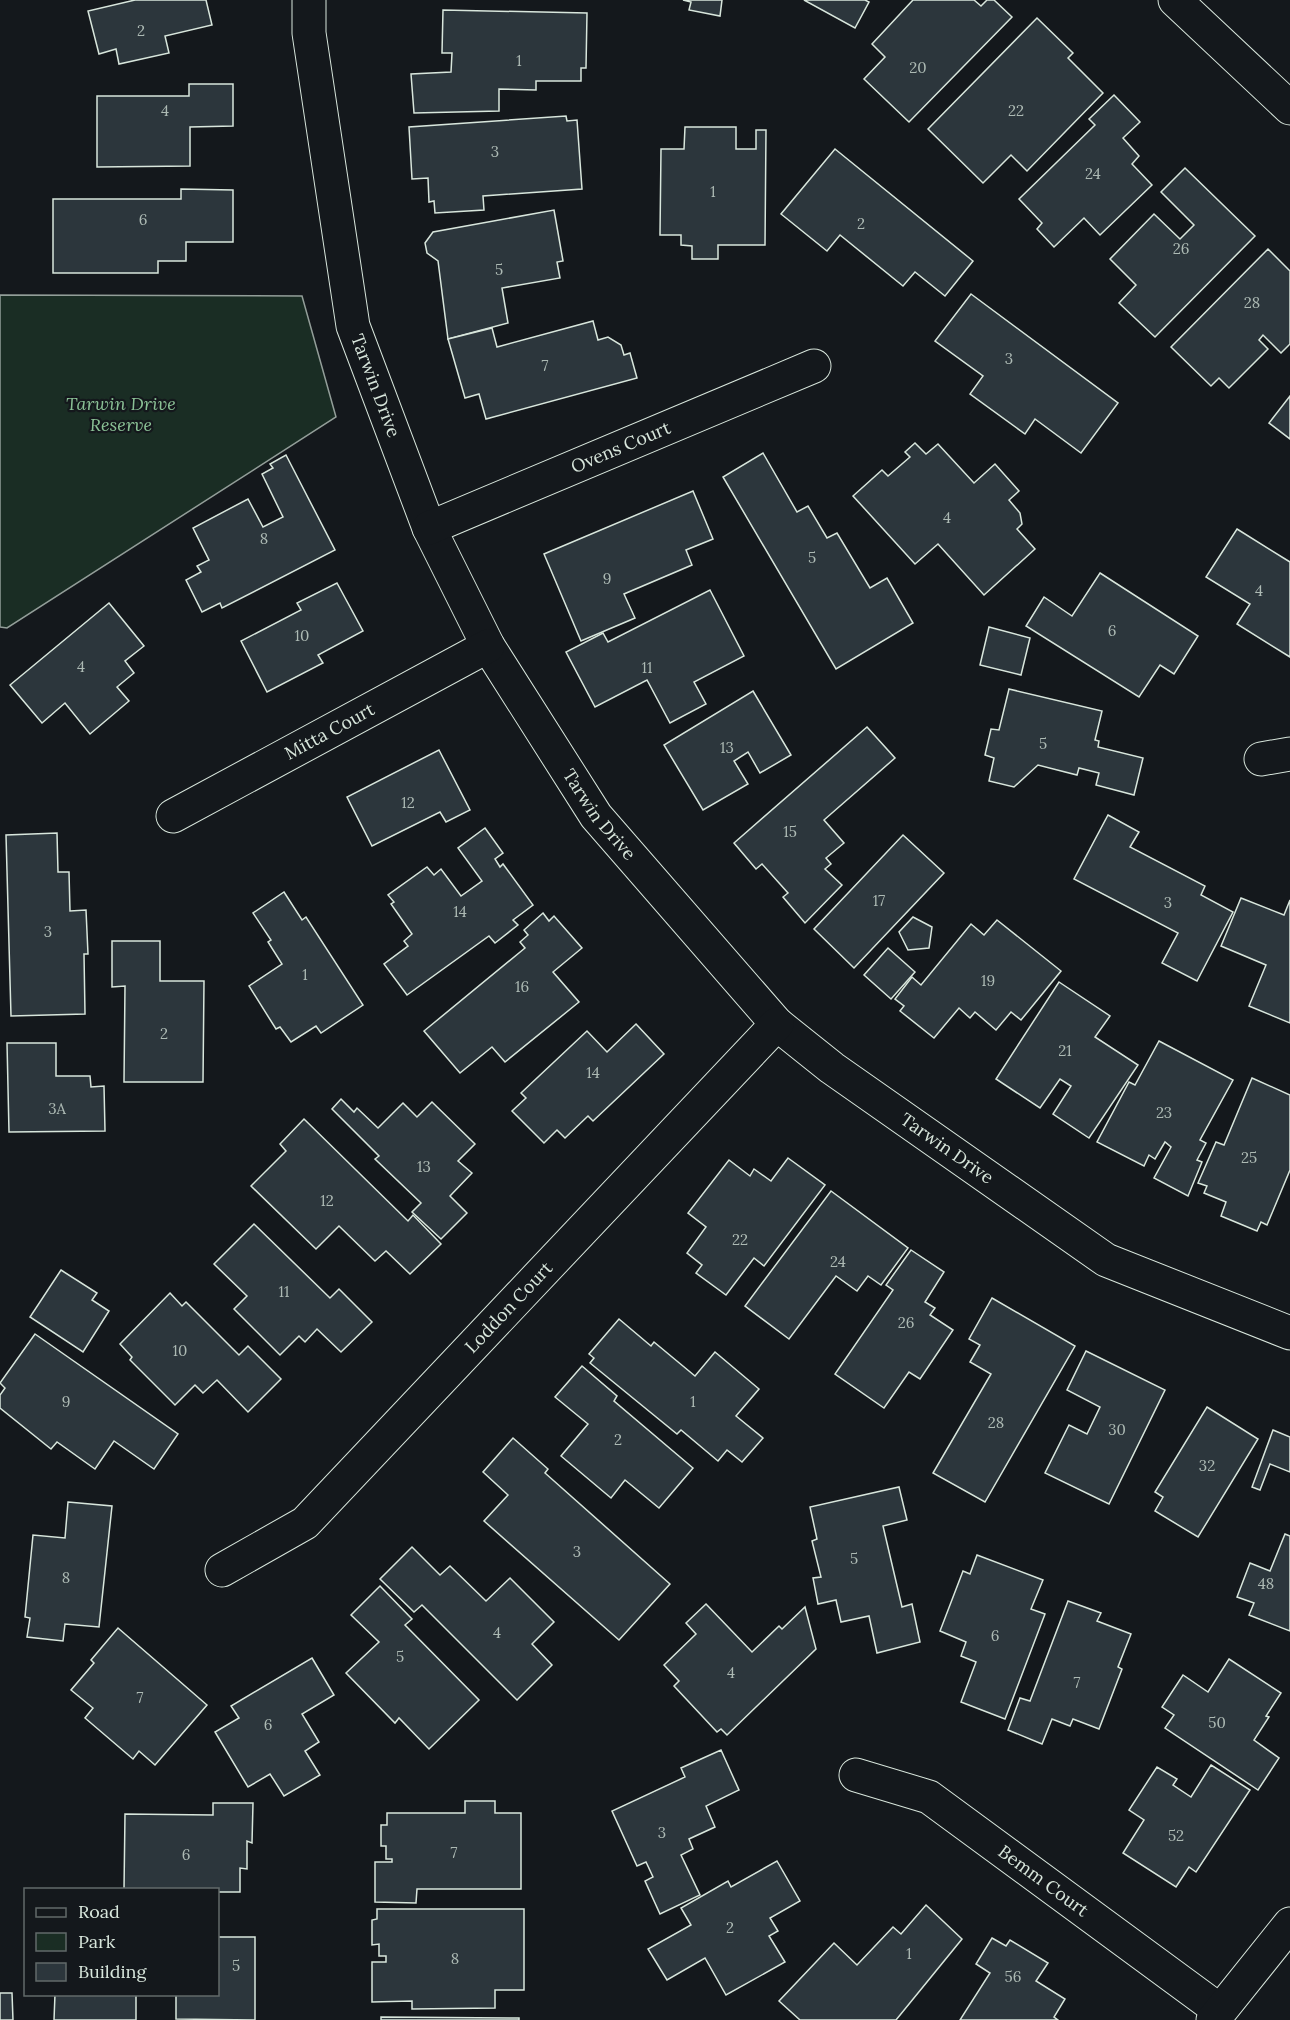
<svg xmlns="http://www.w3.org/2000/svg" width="1290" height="2020" font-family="Lora,serif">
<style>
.green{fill:#1a2d24;stroke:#939e99;stroke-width:1.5}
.building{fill:#2c363c;stroke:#d8e6dc;stroke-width:1.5}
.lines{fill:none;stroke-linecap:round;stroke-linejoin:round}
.minor-casing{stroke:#d8e6dc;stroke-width:35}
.minor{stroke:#14181c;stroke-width:33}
.labels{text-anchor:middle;stroke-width:4.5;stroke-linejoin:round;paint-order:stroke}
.number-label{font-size:15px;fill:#adbab4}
.street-label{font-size:18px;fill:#d8e6dc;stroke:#14181c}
.park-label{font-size:18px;font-style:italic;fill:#8ac095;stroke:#14181c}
</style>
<rect width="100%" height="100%" fill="#14181c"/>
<!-- green -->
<path class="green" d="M0,295L302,296L336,417L7,628L0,627Z"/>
<!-- building -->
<g class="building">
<path d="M135,0H206L212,25L165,36L169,53L119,64L116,49L99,54L88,11Z"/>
<path d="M683,0H722L720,16L689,10L691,2Z"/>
<path d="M804,0H865L869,2L855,28Z"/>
<path d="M913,0H974L981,6L987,0H994L1012,17L909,122L864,79L885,57L872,44Z"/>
<path d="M443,10L587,13L586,68H581V81H536V90L499,89V111L414,113L411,74L451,72L452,53H442Z"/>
<path d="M1037,18L1073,53L1068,58L1103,93L1027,171L1011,155L983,183L928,129Z"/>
<path d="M189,84H233V126L190,127V166L97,167V96H189Z"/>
<path d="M1114,95L1140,122L1123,138L1139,156L1132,164L1152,185L1100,235L1084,218L1054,247L1037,229L1042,223L1019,199L1095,125L1089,119Z"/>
<path d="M566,116L567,121L577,120L582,189L483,196L484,210L435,213L434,201L429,202L428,178L412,179L409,127Z"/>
<path d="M685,127H736V149H756V130H766L765,245H718V259H692V246L681,245V235H660L661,149H684Z"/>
<path d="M835,149L973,261L945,296L915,272L903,286L840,235L827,251L781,214Z"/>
<path d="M1185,168L1255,236L1155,337L1119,303L1136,285L1110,259L1154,214L1180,239L1194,225L1161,192Z"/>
<path d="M181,189L233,190V242H186V261H158V273H53V199H181Z"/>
<path d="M554,210L563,261L557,262L560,278L502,288L508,323L448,339L438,261L427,253L425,243L433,232Z"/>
<path d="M1268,249L1290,271V344L1281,353L1263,335L1259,340L1268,349L1229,388L1219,378L1211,386L1171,347Z"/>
<path d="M971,294L1118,403L1081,453L1035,419L1025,434L970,394L983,376L935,341Z"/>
<path d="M593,321L598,340L608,337L621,345L624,355L630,353L637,378L486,419L479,394L465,398L448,339L492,328L497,347Z"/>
<path d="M1290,396V439L1269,423Z"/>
<path d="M915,443L926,454L938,444L974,483L995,464L1019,491L1009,500L1020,513L1022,524L1017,529L1035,549L984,595L938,544L915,564L853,496L882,470L888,476L910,457L905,452Z"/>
<path d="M763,453L797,512L808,506L827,538L837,533L870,588L887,578L913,623L836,669L723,477Z"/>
<path d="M286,455L335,550L222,608L220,603L202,612L186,580L201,572L197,566L209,560L193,528L248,499L263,527L283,517L262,474L273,468L270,464Z"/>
<path d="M693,491L713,539L686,550L692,565L624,594L635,618L581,641L544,554Z"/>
<path d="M1237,529L1290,562V657L1237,624L1250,604L1206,577Z"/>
<path d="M1100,573L1198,636L1174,674L1160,665L1139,697L1026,626L1044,597L1072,616Z"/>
<path d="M337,583L363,631L318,655L323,663L267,692L241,641L301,610L297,603Z"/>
<path d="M710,590L744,656L694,682L706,704L670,723L647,680L595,707L566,652L603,633L608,642Z"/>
<path d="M109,603L144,646L125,661L134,673L117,687L129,701L90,734L65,703L42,723L10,685Z"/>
<path d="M989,627L1030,638L1021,675L980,665Z"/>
<path d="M1009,689L1102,711L1095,740L1099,741L1098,747L1143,758L1134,795L1096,785L1099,773L1079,768L1077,775L1038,765L1014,787L989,781L994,758L985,755L991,729L999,730Z"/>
<path d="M753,691L791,755L760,773L748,752L734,761L748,784L703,810L664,745Z"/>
<path d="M867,727L895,758L824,820L844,843L826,858L831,864L825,869L842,885L805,923L783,897L788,893L762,864L756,869L734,843Z"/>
<path d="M439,750L470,810L446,822L440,812L372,846L347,797Z"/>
<path d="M1108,815L1139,832L1130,847L1205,886L1201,895L1233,912L1197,981L1162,963L1178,933L1074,879Z"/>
<path d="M485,828L503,853L495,859L500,867L503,864L533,905L513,920L518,925L495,943L489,936L407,995L384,964L408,946L404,941L412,934L391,904L394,902L388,895L427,867L434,875L441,869L461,896L482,881L458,848Z"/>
<path d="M57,833L58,872H69L70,911L86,910L88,954H84L85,1014L11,1016L6,835Z"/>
<path d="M903,835L944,873L854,968L814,929Z"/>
<path d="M284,892L302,920L306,917L363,1005L321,1033L316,1026L291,1042L280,1027L276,1029L249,986L282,964L268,942L271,940L253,913Z"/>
<path d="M1241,898L1284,915L1290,900V1023L1249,1006L1266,965L1221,946Z"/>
<path d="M543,913L549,921L554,916L582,948L553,972L579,1002L505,1062L492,1047L460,1073L424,1031L525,948L520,942L528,935L524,930Z"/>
<path d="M913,917L932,927L929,948L908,950L899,932Z"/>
<path d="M997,920L1061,971L1021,1020L1011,1012L996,1030L975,1012L970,1018L959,1008L934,1038L900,1011L904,1006L895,999L912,977L921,985L971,924L984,935Z"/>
<path d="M112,941H160V981H204L203,1082H124L125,986L112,987Z"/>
<path d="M888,948L915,972L891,999L864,975Z"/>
<path d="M1059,982L1110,1016L1095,1037L1138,1065L1089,1138L1053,1114L1071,1086L1060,1079L1040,1108L996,1079Z"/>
<path d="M636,1024L664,1054L593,1121L588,1116L565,1138L557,1130L544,1143L512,1111L526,1098L521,1093L587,1031L607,1052Z"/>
<path d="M1159,1041L1233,1080L1200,1140L1206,1143L1197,1160L1202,1162L1188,1196L1154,1178L1171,1147L1165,1142L1155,1159L1149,1155L1144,1166L1097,1142L1129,1082L1135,1085Z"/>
<path d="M7,1043H56V1076H90L91,1087L104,1086L105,1131L9,1132Z"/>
<path d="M1252,1078L1290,1095V1170L1267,1225L1261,1222L1257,1231L1221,1216L1226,1202L1204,1193L1207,1186L1198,1183L1216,1142L1224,1145Z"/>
<path d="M341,1099L354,1112L357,1108L378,1128L403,1103L417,1117L432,1102L475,1144L458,1161L472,1173L450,1196L467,1213L441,1239L412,1212L421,1203L375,1159L379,1156L332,1109Z"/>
<path d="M304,1119L408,1221L413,1215L441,1244L410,1274L386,1251L375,1261L339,1226L316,1249L251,1186L286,1151L280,1144Z"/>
<path d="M788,1158L825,1185L764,1266L754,1258L726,1295L696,1273L702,1265L687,1253L706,1227L688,1213L729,1160L750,1176L754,1169L771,1181Z"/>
<path d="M831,1191L908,1248L881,1285L868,1276L857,1291L836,1276L789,1339L745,1306Z"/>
<path d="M254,1224L330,1298L339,1289L372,1322L341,1352L317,1329L305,1342L299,1336L280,1355L234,1309L247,1296L214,1264Z"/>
<path d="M911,1250L944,1272L925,1302L935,1308L930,1315L953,1330L920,1379L909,1372L884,1408L835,1374L893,1290L886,1285Z"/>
<path d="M61,1270L97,1293L92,1300L109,1311L83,1352L30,1317Z"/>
<path d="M170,1293L182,1306L186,1302L239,1355L248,1346L281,1379L248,1412L217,1380L203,1393L195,1385L175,1405L130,1360L132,1357L120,1344Z"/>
<path d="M992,1298L1075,1346L985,1502L933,1473L991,1374L970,1362L980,1345L969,1339Z"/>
<path d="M619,1319L651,1346L654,1342L695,1376L715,1352L759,1389L736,1416L763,1438L742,1462L727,1450L718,1461L681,1430L677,1434L590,1363L594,1358L589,1354Z"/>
<path d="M35,1334L178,1434L154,1469L114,1441L95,1469L57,1442L51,1449L0,1408V1395L5,1388L0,1383Z"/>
<path d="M1086,1351L1165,1390L1109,1504L1045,1473L1069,1425L1087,1434L1100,1407L1067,1390Z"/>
<path d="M582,1366L617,1396L614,1401L693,1468L659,1508L625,1480L611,1498L561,1456L588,1424L555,1397Z"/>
<path d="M1207,1407L1258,1439L1198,1537L1155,1511L1163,1497L1155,1492Z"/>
<path d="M1273,1430L1290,1437V1472L1270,1464L1260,1490L1252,1487Z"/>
<path d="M513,1438L548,1469L545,1473L670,1584L619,1640L484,1521L508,1495L483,1472Z"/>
<path d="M899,1487L907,1520L883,1526L902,1607L912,1604L920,1642L877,1653L869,1616L841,1622L836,1600L818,1604L813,1578L821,1577L812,1541L817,1539L810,1507Z"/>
<path d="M68,1502L112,1506L99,1627L65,1624L63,1641L27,1637L30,1618L25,1617L33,1535L65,1538Z"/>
<path d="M1285,1534L1290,1536V1631L1249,1615L1254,1603L1237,1597L1250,1563L1270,1571Z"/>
<path d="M412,1547L440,1575L450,1566L486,1601L510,1578L554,1622L532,1644L552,1665L517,1700L422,1605L414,1612L380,1579Z"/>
<path d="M977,1555L1043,1580L1031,1609L1045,1614L1005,1719L961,1702L976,1662L961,1656L966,1642L940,1631L963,1571L970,1574Z"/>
<path d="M380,1586L412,1619L405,1625L479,1700L429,1749L399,1718L395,1723L346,1673L379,1642L351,1615Z"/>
<path d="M1068,1601L1101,1613L1097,1621L1131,1634L1118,1667L1122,1669L1099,1729L1073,1719L1070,1726L1052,1719L1042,1744L1008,1730L1020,1698L1030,1701Z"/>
<path d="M706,1604L752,1652L779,1626L782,1629L805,1607L816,1649L727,1735L721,1729L717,1732L674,1686L679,1681L664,1665L696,1634L686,1623Z"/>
<path d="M118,1628L207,1705L155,1765L139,1751L133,1759L85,1718L93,1708L71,1690L94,1663L91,1660Z"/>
<path d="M312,1658L334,1695L302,1714L319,1742L305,1751L320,1775L284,1796L270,1774L248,1787L215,1732L239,1718L231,1706Z"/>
<path d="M1229,1659L1281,1693L1266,1716L1269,1717L1254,1740L1279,1758L1258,1790L1165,1728L1174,1715L1162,1707L1183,1675L1208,1692Z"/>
<path d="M721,1750L739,1790L706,1806L715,1827L689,1839L693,1849L681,1855L700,1895L660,1914L645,1881L653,1877L646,1862L637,1866L612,1811L685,1777L681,1768Z"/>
<path d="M1211,1765L1250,1790L1196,1872L1189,1867L1176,1887L1123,1853L1144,1820L1129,1810L1157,1767L1177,1779L1173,1785L1191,1797Z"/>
<path d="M465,1801H495V1813H521V1889H417L416,1903L375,1902V1862H392V1859H386V1846H381V1825H387V1813H465Z"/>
<path d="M213,1803H253L252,1843L247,1841V1869L240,1868V1892H218V1890H124L125,1814L213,1815Z"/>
<path d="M777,1861L800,1901L770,1918L778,1931L769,1936L785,1962L726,1995L705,1958L667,1980L648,1949L691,1925L681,1908L728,1881L731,1887Z"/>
<path d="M926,1905L962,1939L896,2020H800L779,2001L834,1943L857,1965L893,1927L901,1934Z"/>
<path d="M377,1909H524V1990H495V2008L412,2009V2001L372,2002V1962H386V1956H379V1944L372,1945V1920L377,1919Z"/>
<path d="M218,1937H255V2020L176,2019V1994H218Z"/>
<path d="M992,1938L1006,1946L1010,1940L1048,1963L1036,1981L1065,1999L1054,2017L1058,2020H960L990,1973L976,1964Z"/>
<path d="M0,1993H12L13,2020H0Z"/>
<path d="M55,1994H136V2020H54Z"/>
<path d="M381,2017L519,2018V2020H381Z"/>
</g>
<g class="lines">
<defs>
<g id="minor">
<path id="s1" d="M309,0V33L353,326L429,528L488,646L596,816L777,1024L832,1068L1106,1260L1290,1333"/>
<path d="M1175,0L1290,108"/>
<path id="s2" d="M429,528L814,366"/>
<path d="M1261,759L1290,754"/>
<path id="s3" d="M173,816L488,646"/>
<path id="s4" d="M222,1570L305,1523L777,1024"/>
<path id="s5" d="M856,1775L929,1797L1219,2010"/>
<path d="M1213,2020L1290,1924"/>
</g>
</defs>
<!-- minor casing -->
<use href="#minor" class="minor-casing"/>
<!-- minor -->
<use href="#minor" class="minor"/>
</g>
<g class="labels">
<!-- number labels -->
<g class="number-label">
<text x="141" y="36">2</text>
<text x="519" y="66">1</text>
<text x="918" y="73">20</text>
<text x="165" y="116">4</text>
<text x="1016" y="116">22</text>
<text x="495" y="157">3</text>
<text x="1093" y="179">24</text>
<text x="713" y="197">1</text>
<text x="143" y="225">6</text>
<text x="861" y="229">2</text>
<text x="1181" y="254">26</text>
<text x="499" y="275">5</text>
<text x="1252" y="308">28</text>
<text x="1009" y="364">3</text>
<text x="545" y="371">7</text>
<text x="947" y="523">4</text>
<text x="264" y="544">8</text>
<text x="812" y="563">5</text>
<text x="607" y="584">9</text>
<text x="1259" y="596">4</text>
<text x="1112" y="636">6</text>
<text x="302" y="641">10</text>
<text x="81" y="672">4</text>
<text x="647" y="673">11</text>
<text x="1043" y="749">5</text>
<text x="727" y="753">13</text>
<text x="408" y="808">12</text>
<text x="790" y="837">15</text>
<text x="879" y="906">17</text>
<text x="1168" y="908">3</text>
<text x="460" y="917">14</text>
<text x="48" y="937">3</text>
<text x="305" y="980">1</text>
<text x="988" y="986">19</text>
<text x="522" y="992">16</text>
<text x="164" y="1039">2</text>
<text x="1065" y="1056">21</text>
<text x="593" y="1078">14</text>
<text x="57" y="1114">3A</text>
<text x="1164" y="1118">23</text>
<text x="1249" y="1163">25</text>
<text x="424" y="1172">13</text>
<text x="327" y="1206">12</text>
<text x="740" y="1245">22</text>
<text x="838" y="1267">24</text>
<text x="284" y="1297">11</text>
<text x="906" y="1328">26</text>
<text x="180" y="1356">10</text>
<text x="66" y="1407">9</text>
<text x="693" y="1407">1</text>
<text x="996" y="1428">28</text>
<text x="1117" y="1435">30</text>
<text x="618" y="1445">2</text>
<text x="1207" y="1471">32</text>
<text x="577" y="1557">3</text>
<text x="854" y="1564">5</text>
<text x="66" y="1583">8</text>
<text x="1266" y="1589">48</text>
<text x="497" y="1638">4</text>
<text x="995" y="1641">6</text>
<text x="400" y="1662">5</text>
<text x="731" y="1678">4</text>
<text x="1077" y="1688">7</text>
<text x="140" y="1703">7</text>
<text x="1217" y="1728">50</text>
<text x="268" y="1730">6</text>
<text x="662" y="1838">3</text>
<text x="1176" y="1841">52</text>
<text x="454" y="1858">7</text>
<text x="186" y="1860">6</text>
<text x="730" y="1933">2</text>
<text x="909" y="1959">1</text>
<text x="455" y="1964">8</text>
<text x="236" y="1971">5</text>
<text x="1013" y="1982">56</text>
</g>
<!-- street labels -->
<g class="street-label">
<text dy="6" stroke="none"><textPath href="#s1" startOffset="393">Tarwin Drive</textPath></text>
<text dy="6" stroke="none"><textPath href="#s2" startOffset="208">Ovens Court</textPath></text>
<text dy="6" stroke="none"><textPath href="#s3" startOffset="178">Mitta Court</textPath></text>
<text dy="6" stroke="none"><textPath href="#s1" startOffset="879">Tarwin Drive</textPath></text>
<text dy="6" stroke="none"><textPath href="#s1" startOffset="1365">Tarwin Drive</textPath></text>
<text dy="6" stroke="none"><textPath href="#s4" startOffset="392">Loddon Court</textPath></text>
<text dy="6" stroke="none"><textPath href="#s5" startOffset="218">Bemm Court</textPath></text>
</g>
<!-- park labels -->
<g class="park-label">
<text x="121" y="410">Tarwin Drive<tspan x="121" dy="21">Reserve</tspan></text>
</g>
</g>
<!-- legend -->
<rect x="24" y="1888" width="195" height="108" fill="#14181c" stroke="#626a69" stroke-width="1.5"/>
<rect x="36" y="1908" width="30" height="9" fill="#14181c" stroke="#626a69" stroke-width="1.5"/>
<text x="78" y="1918" font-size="18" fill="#d8e6dc">Road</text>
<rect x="36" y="1933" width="30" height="18" fill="#1a2d24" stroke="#626a69" stroke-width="1.5"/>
<text x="78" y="1948" font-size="18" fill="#d8e6dc">Park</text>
<rect x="36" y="1963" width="30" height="18" fill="#2c363c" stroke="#626a69" stroke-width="1.5"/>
<text x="78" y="1978" font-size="18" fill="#d8e6dc">Building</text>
</svg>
